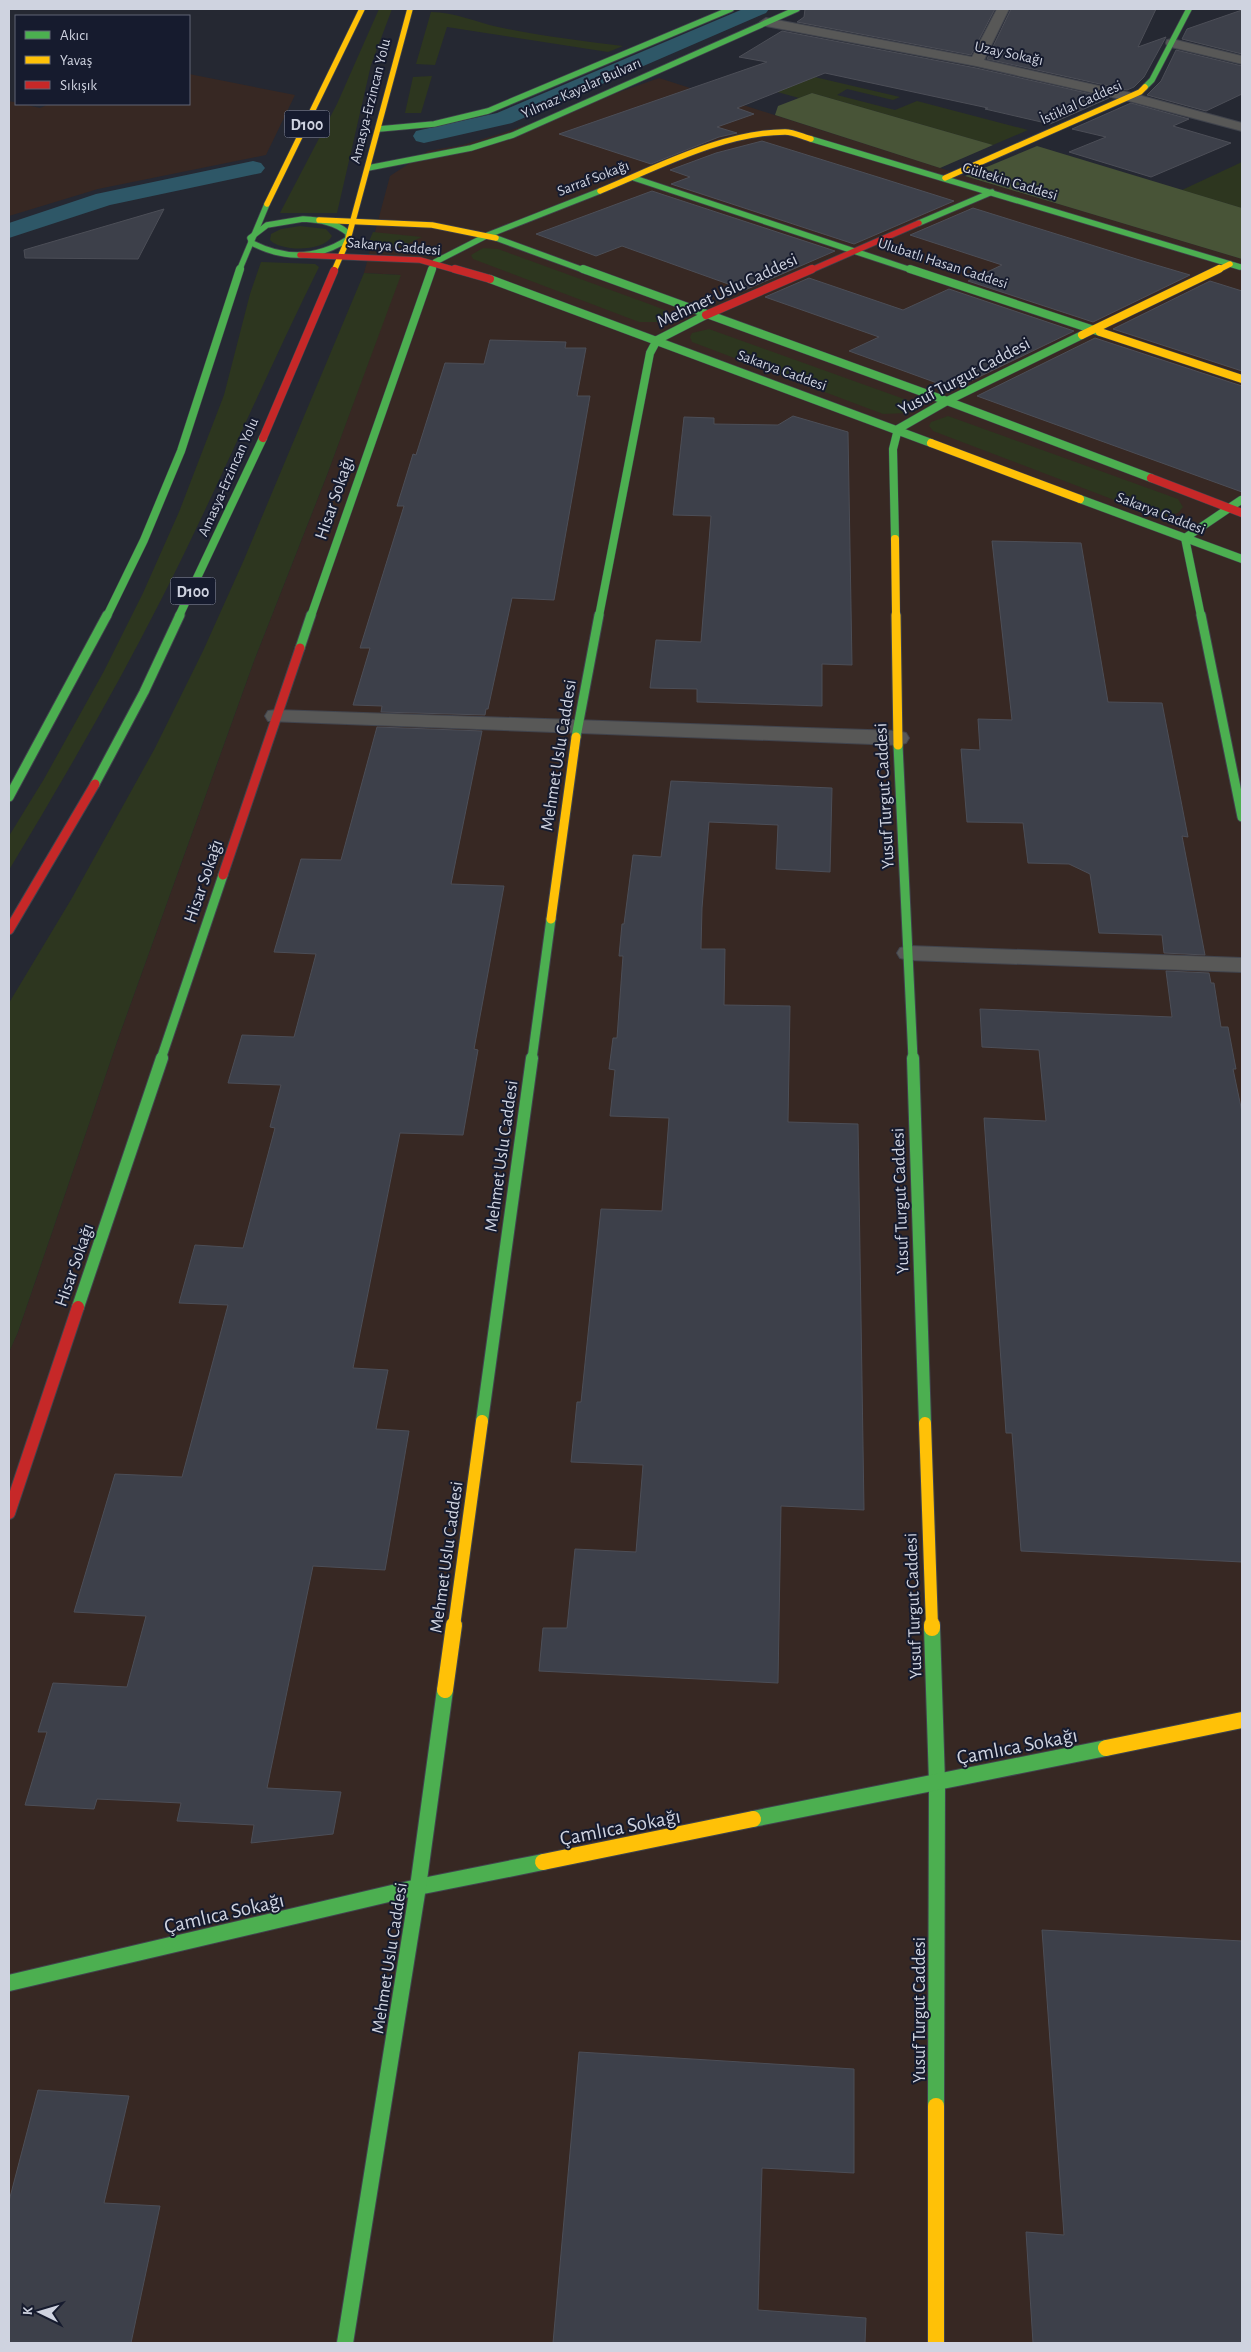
<svg xmlns="http://www.w3.org/2000/svg" width="1251" height="2352" font-family="'Alegreya Sans',sans-serif">
<style>
.industrial{fill:#372823}
.green{fill:#2d361f}
.forest{fill:#485437}
.lines{fill:none;stroke-linecap:round;stroke-linejoin:round}
.canal{fill:#2e5767;fill-rule:evenodd}
.building{fill:#3d404a;stroke:#4c4e57}
.street-casing{stroke:#41444d;stroke-width:2}
.fast-far4-casing{stroke:#41444d;stroke-width:7}
.fast-far3-casing{stroke:#41444d;stroke-width:9}
.fast-far2-casing{stroke:#41444d;stroke-width:11}
.fast-far1-casing{stroke:#41444d;stroke-width:14}
.fast-casing{stroke:#41444d;stroke-width:18}
.slow-far4-casing{stroke:#41444d;stroke-width:7}
.slow-far3-casing{stroke:#41444d;stroke-width:9}
.slow-far2-casing{stroke:#41444d;stroke-width:11}
.slow-far1-casing{stroke:#41444d;stroke-width:14}
.slow-casing{stroke:#41444d;stroke-width:18}
.jam-far3-casing{stroke:#41444d;stroke-width:7}
.jam-far2-casing{stroke:#41444d;stroke-width:9}
.jam-far1-casing{stroke:#41444d;stroke-width:11}
.jam-casing{stroke:#41444d;stroke-width:14}
.street{fill:#585857;fill-rule:evenodd}
.fast-far4{stroke:#4caf50;stroke-width:5.5}
.fast-far3{stroke:#4caf50;stroke-width:8}
.fast-far2{stroke:#4caf50;stroke-width:9}
.fast-far1{stroke:#4caf50;stroke-width:12}
.fast{stroke:#4caf50;stroke-width:16}
.slow-far4{stroke:#ffc107;stroke-width:5.5}
.slow-far3{stroke:#ffc107;stroke-width:8}
.slow-far2{stroke:#ffc107;stroke-width:9}
.slow-far1{stroke:#ffc107;stroke-width:12}
.slow{stroke:#ffc107;stroke-width:16}
.jam-far3{stroke:#c62828;stroke-width:5.5}
.jam-far2{stroke:#c62828;stroke-width:8}
.jam-far1{stroke:#c62828;stroke-width:9}
.jam{stroke:#c62828;stroke-width:12}
.labels{text-anchor:middle;stroke-width:4;stroke-linejoin:round;paint-order:stroke}
.far-street-label{font-size:15px;fill:#cfd3e0;stroke:#161b2e}
.shield{fill:#161b2e;stroke:#989cab;stroke-width:1}
.shield-label{font-size:16px;font-weight:bold;fill:#cfd3e0}
.street-label{font-size:18px;fill:#cfd3e0;stroke:#161b2e}
.near-street-label{font-size:21px;fill:#cfd3e0;stroke:#161b2e}
</style>
<rect width="100%" height="100%" fill="#252832"/>
<!-- industrial -->
<g class="industrial">
<path d="M189,74L295,95L266,155L98,189L9,216V101L40,108L49,104H189Z"/>
<path d="M659,78L965,176L1242,259V2343H9V1352L18,1332L117,1042L254,661L327,475L400,275L364,273L390,176L428,151L463,145L503,133Z"/>
</g>
<!-- green -->
<g class="green">
<path d="M379,9H392L371,65L337,213H280L337,104Z"/>
<path d="M431,12C455,12 475,22 498,27C539,36 581,41 623,46L608,52L447,27L435,65L416,64Z"/>
<path d="M806,75L900,97L893,100L847,89L837,95L895,110L917,101L1028,130L993,145L812,93L799,98L726,78Z"/>
<path d="M432,76L421,113H405L413,77Z"/>
<path d="M1242,162V208L1182,190Z"/>
<path d="M300,226L326,229L332,236C324,252 281,252 270,240L271,234L281,229Z"/>
<path d="M373,232L422,237L400,247L367,246Z"/>
<path d="M483,248L498,249L652,305L667,311L669,317L663,322H639L473,259L471,255Z"/>
<path d="M261,262L315,264L319,267C265,376 218,488 163,596C116,689 63,780 9,870V836L44,779L104,671L143,593L179,512L224,395L250,294Z"/>
<path d="M364,273L401,275L327,475L254,661L117,1042L18,1332L9,1352V1003L72,898L155,748L203,651L243,562Z"/>
<path d="M709,329L893,395L910,401L914,408L908,413L883,414L692,342L690,337L692,333Z"/>
<path d="M948,416L1178,499L1183,507L1178,513L1165,516L1151,514L933,431L929,426L931,422Z"/>
</g>
<!-- forest -->
<g class="forest">
<path d="M812,93L993,145L940,168L775,115L778,106Z"/>
<path d="M1037,146L1242,208V259L965,176Z"/>
</g>
<g class="lines">
<!-- canal -->
<g class="canal">
<path d="M743,9H769L766,13L512,123L424,143L416,141L413,136L416,131L497,113Z"/>
<path d="M253,161L261,163L265,168L261,173L110,205L9,238V223L96,194Z"/>
</g>
</g>
<!-- building -->
<g class="building">
<path d="M805,9H995L971,55L797,22L804,17Z"/>
<path d="M1011,9H1156L1138,47L1166,37L1144,77L1134,87L1127,90L987,59Z"/>
<path d="M1242,10V54L1182,39L1187,29Z"/>
<path d="M782,31L976,68L1109,98L1050,124L985,109L988,108L825,73L737,108L754,114L717,127L737,133L719,137L651,164L559,134L767,62L739,57Z"/>
<path d="M1176,50L1242,66V94L1206,111L1147,95L1161,81Z"/>
<path d="M1131,103L1189,119L1173,126L1231,143L1151,177L1069,152L1106,137L1072,129Z"/>
<path d="M762,141L881,178L954,201L854,244L671,184L690,177L670,170L716,153Z"/>
<path d="M652,191L835,251L745,290L622,246L596,256L536,234Z"/>
<path d="M973,208L1146,262L1190,275L1093,322L968,281L1002,265L910,235Z"/>
<path d="M164,209L138,259L25,258L24,250Z"/>
<path d="M809,278L903,310L949,289L1074,331L956,388L948,387L849,351L879,337L765,297Z"/>
<path d="M1210,281L1242,291V371L1113,329Z"/>
<path d="M1095,338L1242,386V492L977,396Z"/>
<path d="M490,340L566,342L565,348H586L577,396H590L554,600L512,598L488,709H486L485,715L381,712L382,706L353,705L370,648H360L404,506H397L413,454L416,455L445,363L484,364Z"/>
<path d="M793,416L848,432L852,665L822,664V706L697,702V689L650,688L656,640L701,642L711,516L673,515L684,417L714,418V424L778,425Z"/>
<path d="M992,541L1081,543L1108,702L1162,703L1188,837L1182,836L1205,955L1164,953L1162,935L1099,933L1090,874L1069,864L1028,863L1023,823L967,822L961,749L980,750L978,719L1012,720Z"/>
<path d="M377,727L482,731L451,884L504,886L474,1049L478,1050L463,1135L400,1133L353,1368L388,1370L376,1429L409,1431L385,1570L313,1566L267,1788L341,1792L333,1834L251,1843L254,1825L177,1821L181,1803L97,1799L94,1809L25,1805L47,1732H38L53,1683L127,1687L146,1616L74,1612L115,1474L182,1477L228,1305L179,1303L195,1245L243,1248L275,1128L270,1127L281,1085L228,1083L242,1035L294,1037L316,954L274,952L301,859L341,860Z"/>
<path d="M671,781L832,788L830,872L776,869L778,825L709,822L702,908L701,949H725L724,1005L790,1006L788,1122L858,1124L864,1510L781,1506L778,1683L539,1671L543,1628H567L575,1549L636,1552L643,1465L571,1462L577,1402H581L601,1209L662,1211L669,1118L610,1116L615,1070L609,1069L613,1038H617L623,956H619L622,924H624L633,855L661,857Z"/>
<path d="M1166,971L1209,973L1211,983H1214L1221,1027H1228L1236,1069H1233L1242,1112V1562L1021,1551L1012,1433H1006L984,1118L1046,1121L1039,1050L982,1047L980,1009L1172,1017Z"/>
<path d="M1042,1930L1242,1941V2343H1033L1026,2232L1064,2235Z"/>
<path d="M579,2052L854,2069V2173L762,2168L758,2310L866,2318L865,2343H553Z"/>
<path d="M38,2090L129,2096L104,2203L160,2206L131,2343H9V2201Z"/>
</g>
<g class="lines">
<defs>
<g id="street">
<path d="M997,9H1009L984,60L1131,93L1242,123V131L1129,101L976,66L766,26L760,22L766,18L972,57Z"/>
<path d="M1172,39L1242,56V64L1167,46L1166,43L1167,40Z"/>
<path d="M276,710L898,731L906,733L909,738L906,743L898,745L268,721L265,716L268,711Z"/>
<path d="M909,946L1242,958V972L909,960L900,958L897,953L900,948Z"/>
</g>
<g id="fast-far4">
<path d="M1145,87L1152,80L1189,9"/>
<path d="M379,129L434,124L488,111L731,9"/>
<path d="M811,139L1240,267"/>
<path d="M368,168L471,148L513,135L797,9"/>
<path d="M634,178L914,271"/>
<path d="M303,219C320,220 335,222 348,233V239C317,259 285,260 252,243L250,238L267,225Z"/>
<path d="M919,223L992,192"/>
<path d="M496,238L586,271"/>
<path d="M239,271L267,204"/>
<path d="M432,271L435,262L488,235L600,191"/>
</g>
<g id="fast-far3">
<path d="M583,269L947,401L1151,478"/>
<path d="M910,269L1100,332"/>
<path d="M490,279L931,443"/>
<path d="M1080,499L1242,559"/>
<path d="M895,539L893,449L898,429L947,401L1082,335"/>
<path d="M107,616L144,540L181,451L240,269"/>
<path d="M179,616L263,438"/>
<path d="M311,616L432,269"/>
<path d="M599,616L650,353L657,340L706,315"/>
<path d="M1201,616L1185,538L1241,500"/>
</g>
<g id="fast-far2">
<path d="M1201,615L1242,817"/>
<path d="M300,648L311,615"/>
<path d="M576,737L599,615"/>
<path d="M898,745L913,1059"/>
<path d="M95,784L144,692L180,615"/>
<path d="M9,797L107,615"/>
<path d="M161,1059L223,875"/>
<path d="M532,1059L551,919"/>
</g>
<g id="fast-far1">
<path d="M913,1058L925,1423"/>
<path d="M78,1307L162,1058"/>
<path d="M482,1421L532,1058"/>
</g>
<g id="fast">
<path d="M932,1628L937,1782L936,2106"/>
<path d="M753,1819L1106,1748"/>
<path d="M9,1983L418,1887L543,1862"/>
<path d="M345,2343L418,1887L445,1690"/>
</g>
<g id="slow-far4">
<path d="M945,178L1140,92L1145,87"/>
<path d="M600,191C656,168 724,132 785,132C794,132 803,137 811,139"/>
<path d="M267,204L362,9"/>
<path d="M319,220L432,225L496,238"/>
<path d="M334,271L348,239L410,9"/>
<path d="M1216,271L1230,264"/>
</g>
<g id="slow-far3">
<path d="M1100,332L1242,379"/>
<path d="M1082,335L1219,269"/>
<path d="M931,443L1080,499"/>
<path d="M895,539L896,616"/>
</g>
<g id="slow-far2">
<path d="M896,615L898,745"/>
<path d="M551,919L576,737"/>
</g>
<g id="slow-far1">
<path d="M925,1423L932,1626"/>
<path d="M454,1626L482,1421"/>
</g>
<g id="slow">
<path d="M932,1625V1628"/>
<path d="M445,1690L454,1625"/>
<path d="M1106,1748L1242,1720"/>
<path d="M543,1862L753,1819"/>
<path d="M936,2106V2343"/>
</g>
<g id="jam-far3">
<path d="M300,255L420,260L459,271"/>
<path d="M809,271L919,223"/>
</g>
<g id="jam-far2">
<path d="M455,269L490,279"/>
<path d="M706,315L812,269"/>
<path d="M263,438L334,271"/>
<path d="M1151,478L1242,513"/>
</g>
<g id="jam-far1">
<path d="M223,875L300,648"/>
<path d="M9,930L95,784"/>
</g>
<path id="jam" d="M9,1513L78,1307"/>
</defs>
<!-- street casing -->
<use href="#street" class="street-casing"/>
<!-- fast-far4 casing -->
<use href="#fast-far4" class="fast-far4-casing"/>
<!-- fast-far3 casing -->
<use href="#fast-far3" class="fast-far3-casing"/>
<!-- fast-far2 casing -->
<use href="#fast-far2" class="fast-far2-casing"/>
<!-- fast-far1 casing -->
<use href="#fast-far1" class="fast-far1-casing"/>
<!-- fast casing -->
<use href="#fast" class="fast-casing"/>
<!-- slow-far4 casing -->
<use href="#slow-far4" class="slow-far4-casing"/>
<!-- slow-far3 casing -->
<use href="#slow-far3" class="slow-far3-casing"/>
<!-- slow-far2 casing -->
<use href="#slow-far2" class="slow-far2-casing"/>
<!-- slow-far1 casing -->
<use href="#slow-far1" class="slow-far1-casing"/>
<!-- slow casing -->
<use href="#slow" class="slow-casing"/>
<!-- jam-far3 casing -->
<use href="#jam-far3" class="jam-far3-casing"/>
<!-- jam-far2 casing -->
<use href="#jam-far2" class="jam-far2-casing"/>
<!-- jam-far1 casing -->
<use href="#jam-far1" class="jam-far1-casing"/>
<!-- jam casing -->
<use href="#jam" class="jam-casing"/>
<!-- street -->
<use href="#street" class="street"/>
<!-- fast-far4 -->
<use href="#fast-far4" class="fast-far4"/>
<!-- fast-far3 -->
<use href="#fast-far3" class="fast-far3"/>
<!-- fast-far2 -->
<use href="#fast-far2" class="fast-far2"/>
<!-- fast-far1 -->
<use href="#fast-far1" class="fast-far1"/>
<!-- fast -->
<use href="#fast" class="fast"/>
<!-- slow-far4 -->
<use href="#slow-far4" class="slow-far4"/>
<!-- slow-far3 -->
<use href="#slow-far3" class="slow-far3"/>
<!-- slow-far2 -->
<use href="#slow-far2" class="slow-far2"/>
<!-- slow-far1 -->
<use href="#slow-far1" class="slow-far1"/>
<!-- slow -->
<use href="#slow" class="slow"/>
<!-- jam-far3 -->
<use href="#jam-far3" class="jam-far3"/>
<!-- jam-far2 -->
<use href="#jam-far2" class="jam-far2"/>
<!-- jam-far1 -->
<use href="#jam-far1" class="jam-far1"/>
<!-- jam -->
<use href="#jam" class="jam"/>
</g>
<g class="labels">
<!-- far-street labels -->
<g class="far-street-label">
<text transform="translate(1009 53) rotate(12)" y="5">Uzay Sokağı</text>
<text transform="translate(581 88) rotate(-24)" y="5">Yılmaz Kayalar Bulvarı</text>
<text transform="translate(370 101) rotate(-76)" y="5">Amasya-Erzincan Yolu</text>
<text transform="translate(1081 102) rotate(-24)" y="5">İstiklal Caddesi</text>
<text transform="translate(593 178) rotate(-21)" y="5">Sarraf Sokağı</text>
<text transform="translate(1010 181) rotate(17)" y="5">Gültekin Caddesi</text>
<text transform="translate(394 246) rotate(5)" y="5">Sakarya Caddesi</text>
<text transform="translate(943 263) rotate(18)" y="5">Ulubatlı Hasan Caddesi</text>
<text transform="translate(782 370) rotate(20)" y="5">Sakarya Caddesi</text>
<text transform="translate(228 477) rotate(-66)" y="5">Amasya-Erzincan Yolu</text>
<text transform="translate(1161 513) rotate(21)" y="5">Sakarya Caddesi</text>
</g>
<!-- shield labels -->
<g class="shield">
<rect x="284.5" y="110.5" width="45" height="27" rx="4"/>
<rect x="170.5" y="577.5" width="45" height="27" rx="4"/>
</g>
<g class="shield-label">
<text x="307" y="130">D100</text>
<text x="193" y="597">D100</text>
</g>
<!-- street labels -->
<g class="street-label">
<text transform="translate(727 290) rotate(-25)" y="6">Mehmet Uslu Caddesi</text>
<text transform="translate(964 376) rotate(-28)" y="6">Yusuf Turgut Caddesi</text>
<text transform="translate(334 498) rotate(-71)" y="6">Hisar Sokağı</text>
<text transform="translate(558 755) rotate(-81)" y="6">Mehmet Uslu Caddesi</text>
<text transform="translate(884 796) rotate(-93)" y="6">Yusuf Turgut Caddesi</text>
<text transform="translate(203 881) rotate(-71)" y="6">Hisar Sokağı</text>
<text transform="translate(501 1156) rotate(-82)" y="6">Mehmet Uslu Caddesi</text>
<text transform="translate(900 1201) rotate(-92)" y="6">Yusuf Turgut Caddesi</text>
<text transform="translate(74 1265) rotate(-71)" y="6">Hisar Sokağı</text>
<text transform="translate(446 1557) rotate(-82)" y="6">Mehmet Uslu Caddesi</text>
<text transform="translate(913 1606) rotate(-92)" y="6">Yusuf Turgut Caddesi</text>
<text transform="translate(389 1958) rotate(-81)" y="6">Mehmet Uslu Caddesi</text>
<text transform="translate(919 2010) rotate(-90)" y="6">Yusuf Turgut Caddesi</text>
</g>
<!-- near-street labels -->
<g class="near-street-label">
<text transform="translate(1017 1746) rotate(-11)" y="7">Çamlıca Sokağı</text>
<text transform="translate(620 1827) rotate(-11)" y="7">Çamlıca Sokağı</text>
<text transform="translate(224 1913) rotate(-13)" y="7">Çamlıca Sokağı</text>
</g>
</g>
<!-- border -->
<rect width="1251" height="2352" fill="none" stroke="#cfd3e0" stroke-width="20"/>
<!-- legend -->
<rect x="15" y="15" width="175" height="90" fill="#161b2e" stroke="#606575"/>
<rect x="25" y="31" width="25" height="8" fill="#4caf50" stroke="#606575"/>
<text x="60" y="40" font-size="15" fill="#cfd3e0">Akıcı</text>
<rect x="25" y="56" width="25" height="8" fill="#ffc107" stroke="#606575"/>
<text x="60" y="65" font-size="15" fill="#cfd3e0">Yavaş</text>
<rect x="25" y="81" width="25" height="8" fill="#c62828" stroke="#606575"/>
<text x="60" y="90" font-size="15" fill="#cfd3e0">Sıkışık</text>
<!-- north arrow -->
<g transform="translate(40 2312) rotate(275)" stroke="#161b2e" stroke-width="4" paint-order="stroke">
<path d="M0-4L9 19L0 12L-9 19Z" fill="#cfd3e0"/>
<text y="-8" font-size="14" font-weight="bold" text-anchor="middle" fill="#cfd3e0">K</text>
</g>
</svg>
